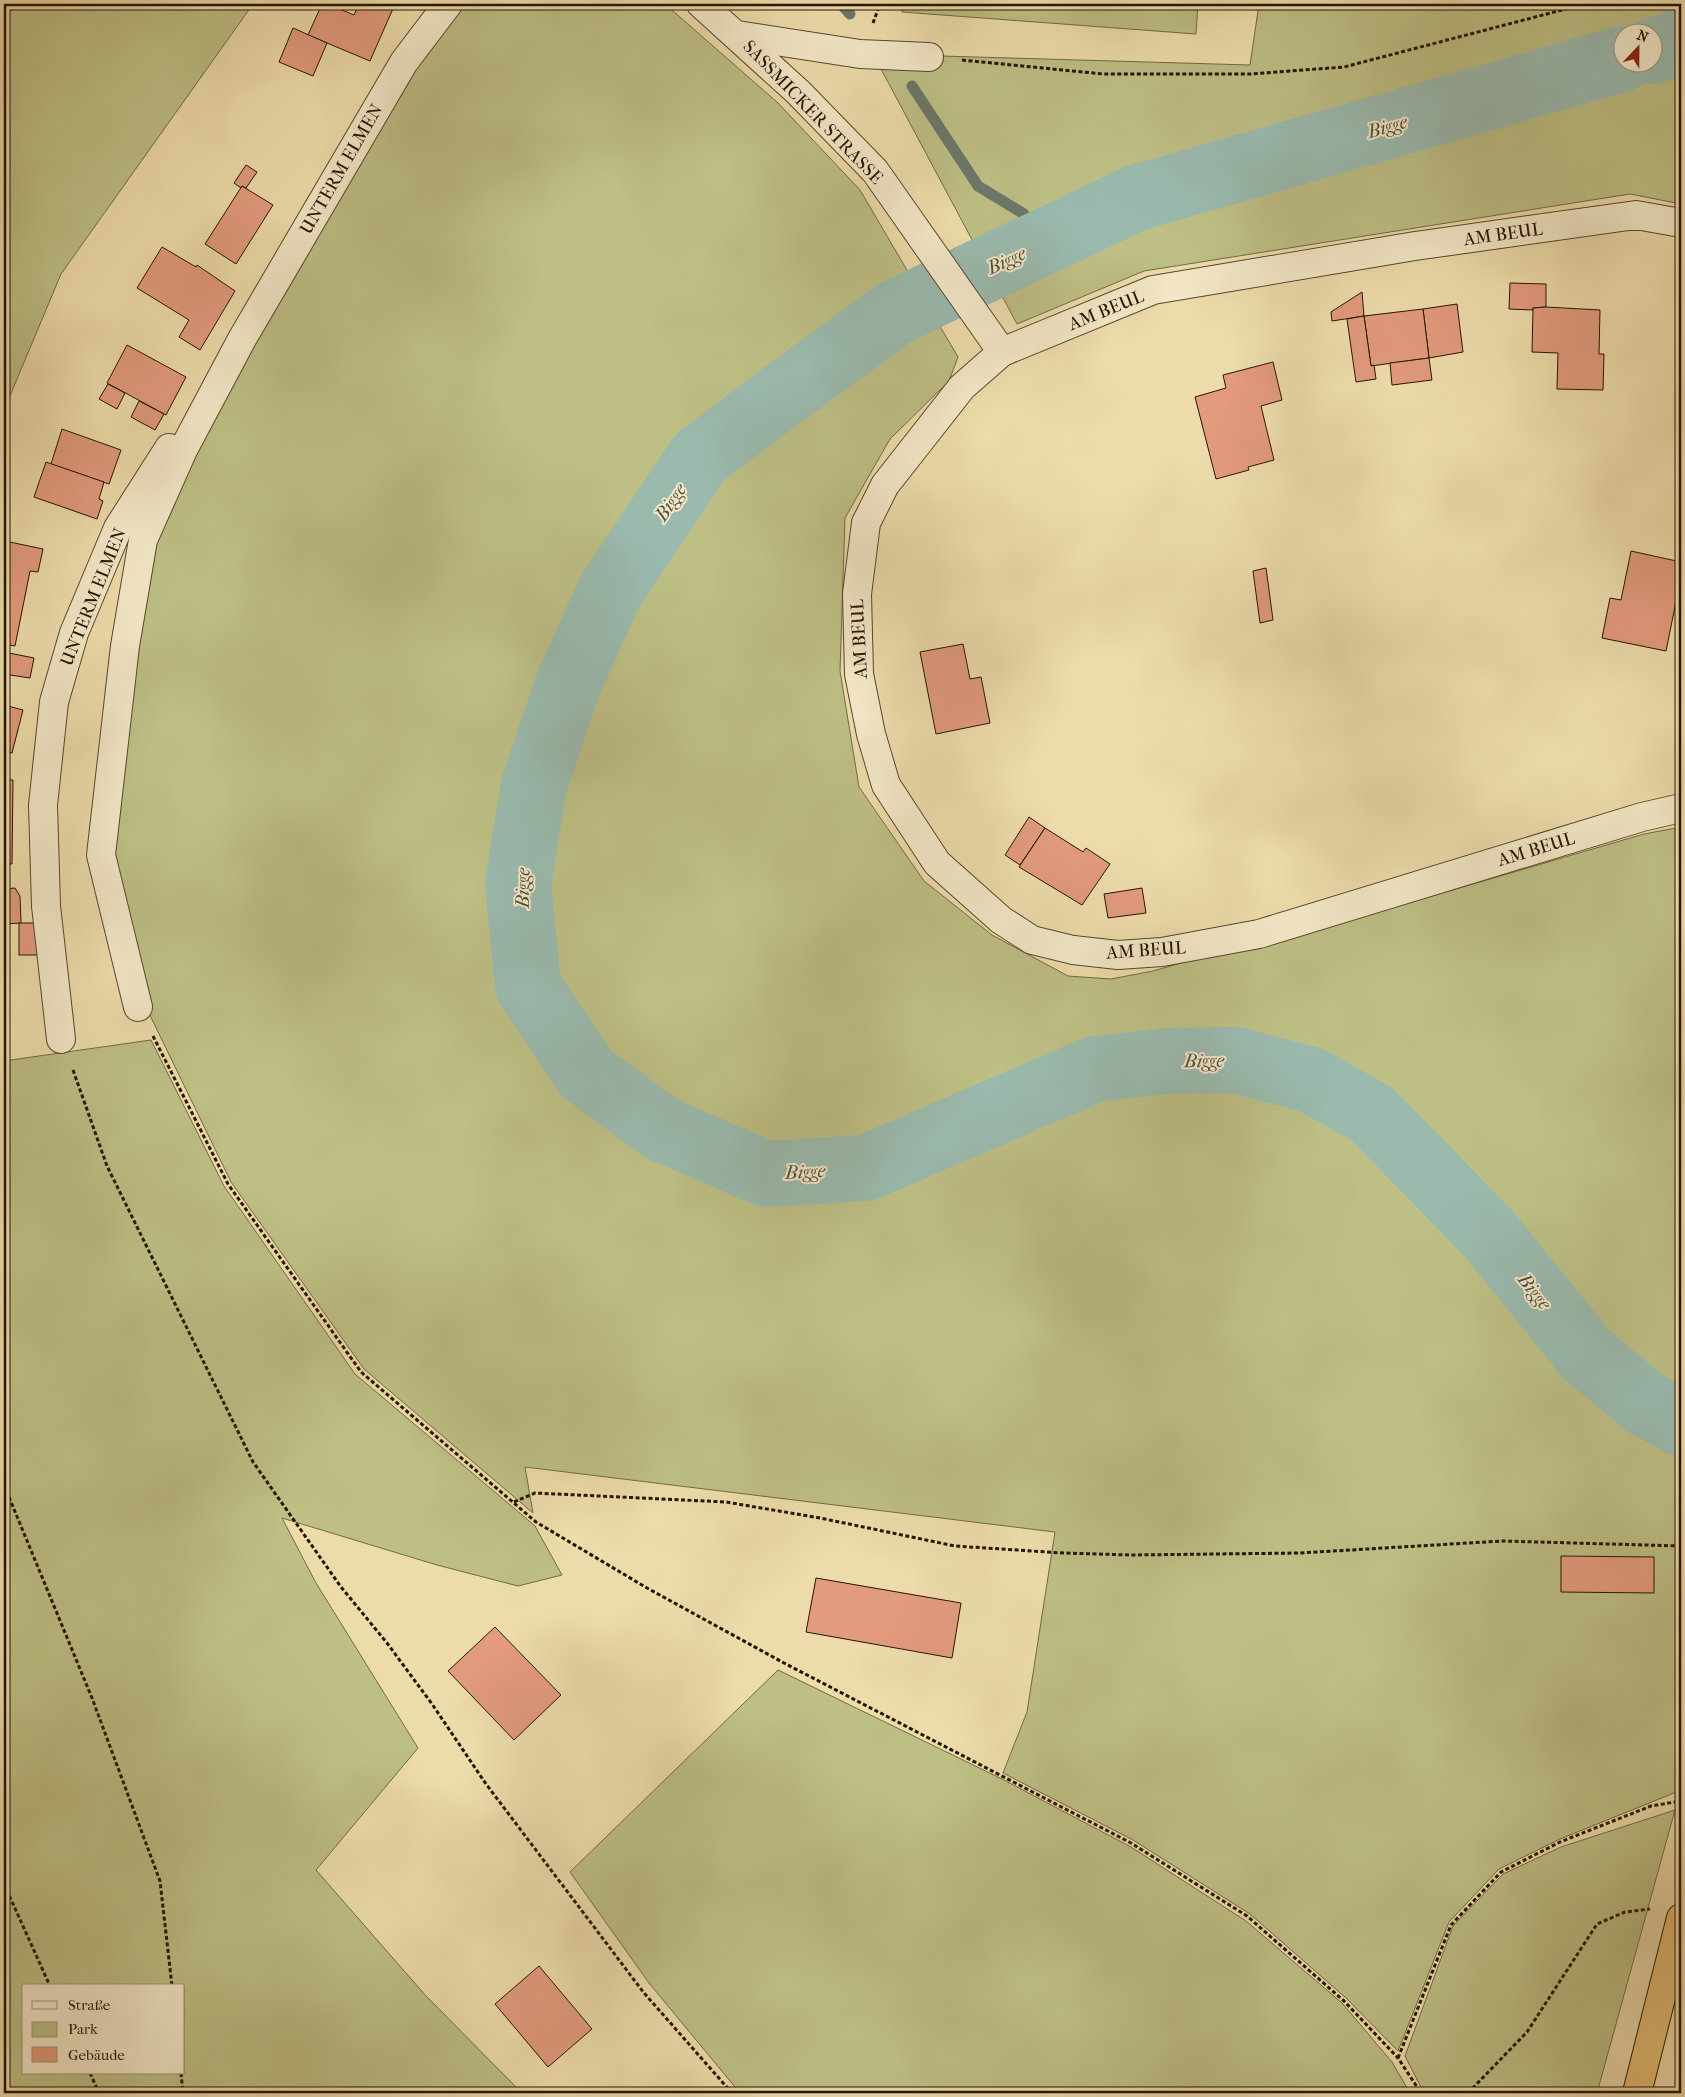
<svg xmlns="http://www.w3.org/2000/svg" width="1685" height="2097" font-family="'IM FELL French Canon',serif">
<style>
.green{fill:#bdbf85;stroke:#716a45;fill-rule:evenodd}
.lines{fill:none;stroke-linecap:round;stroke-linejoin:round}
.stream{stroke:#6b786a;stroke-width:11}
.river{stroke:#9abaae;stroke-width:66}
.building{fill:#e29b7d;stroke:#251405}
.street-casing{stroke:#57462e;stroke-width:30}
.highway-casing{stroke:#251405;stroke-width:30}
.path{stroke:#251405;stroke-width:3;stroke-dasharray:4 2.5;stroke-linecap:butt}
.street{stroke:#f3e8c8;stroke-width:28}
.highway{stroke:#e6be75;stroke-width:28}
.labels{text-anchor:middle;stroke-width:4;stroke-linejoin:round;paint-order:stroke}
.street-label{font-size:18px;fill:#251405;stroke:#f3e8c8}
.water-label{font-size:19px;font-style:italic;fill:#4e4e40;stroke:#f3e8c8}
</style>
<rect width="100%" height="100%" fill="#eddcaa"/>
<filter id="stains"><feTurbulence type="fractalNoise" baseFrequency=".004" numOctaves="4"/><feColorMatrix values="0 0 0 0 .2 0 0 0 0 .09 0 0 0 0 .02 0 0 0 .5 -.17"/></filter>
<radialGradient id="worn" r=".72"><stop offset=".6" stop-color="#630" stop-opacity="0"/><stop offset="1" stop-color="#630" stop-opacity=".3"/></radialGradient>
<!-- green -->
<g class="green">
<path d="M4,4H253L61,274L4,410Z"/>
<path d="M457,4H665L778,103L860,190L958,357L949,381L890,439L845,518L840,671L859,787L924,881L992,935L1068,976L1111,979L1153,971L1259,941L1384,910L1644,834L1681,827V1782L1679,1791L1560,1839L1499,1869L1449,1922L1398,2051L1346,1998L1250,1914L1133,1840L1003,1773L1027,1712L1055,1532L525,1467L533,1513L364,1369L231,1182L145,1005L107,855L151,542L248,344L407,69Z"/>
<path d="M903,4H1198L1196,34L902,12Z"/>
<path d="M1259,4H1681V204L1630,194L1144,271L1017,324L873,54L1250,65ZM1622,32H1652V62H1622Z"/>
<path d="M151,1040L224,1186L355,1374L535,1526L562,1575L518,1586L437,1565L282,1518L316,1583L418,1748L316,1870L426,1996L522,2093H4V1061ZM24,1986H184V2073H24Z"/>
<path d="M778,1670L1002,1779L1131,1847L1246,1921L1342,2003L1392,2062L1410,2093H740L649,1983L570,1872Z"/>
<path d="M1675,1810L1597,2093H1424L1405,2056L1453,1926L1503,1874L1561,1847Z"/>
</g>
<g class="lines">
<!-- stream -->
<g class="stream">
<path d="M841,4L850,14"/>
<path d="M912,86L978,186L1024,214L1040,244"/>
</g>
<!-- river -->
<g class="river">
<path d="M1652,51L1681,42"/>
<path d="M1622,59L1136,198L896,312L785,393L700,457L609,593L567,687L534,785L518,884L528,986L586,1073L662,1129L766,1174L866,1168L1095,1069L1167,1061L1236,1060L1311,1080L1372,1114L1489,1234L1587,1355L1646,1404L1681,1423"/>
</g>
</g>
<!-- building -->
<g class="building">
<path d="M322,4H328L354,15L359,4H395L370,61L308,35Z"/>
<path d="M293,28L327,43L313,76L279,62Z"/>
<path d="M246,165L257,172L246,188L242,186L241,188L234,183Z"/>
<path d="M242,186L273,205L236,264L205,244Z"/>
<path d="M162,247L196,267L197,265L235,291L200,350L179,337L189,320L137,288Z"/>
<path d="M1510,283L1546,284V307L1533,308V310L1509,309Z"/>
<path d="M1362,292L1364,316L1332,321L1331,312Z"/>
<path d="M1457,304L1463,352L1429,358L1423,309Z"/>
<path d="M1546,307L1600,310L1599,354H1604L1603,390L1557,389L1558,353L1532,352L1533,308Z"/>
<path d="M1423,309L1429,358L1371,366L1364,316Z"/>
<path d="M1364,316L1371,366L1374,365L1376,379L1356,382L1347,319Z"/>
<path d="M127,345L186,377L166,415L107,383Z"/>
<path d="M1429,358L1432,380L1392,385L1390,363Z"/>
<path d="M1273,362L1282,400L1261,406L1274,460L1248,467L1249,470L1216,479L1195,397L1226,388L1223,375Z"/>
<path d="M108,384L125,393L117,409L99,399Z"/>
<path d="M139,401L164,414L155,430L131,417Z"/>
<path d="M62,429L121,450L109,484L51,464Z"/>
<path d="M46,462L104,482L99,499L103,501L97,519L34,497Z"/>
<path d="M5,541L43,549L38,572L30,571L15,646L4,644Z"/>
<path d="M1631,551L1681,562V577L1666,651L1602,638L1610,598L1621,600Z"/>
<path d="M1266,568L1273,620L1260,623L1253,571Z"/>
<path d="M963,644L970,679L981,677L990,723L936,734L920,652Z"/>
<path d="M4,652L34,658L30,678L4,674Z"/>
<path d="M4,705L23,710L12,753L4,751Z"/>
<path d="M4,780H13L12,864H4Z"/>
<path d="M1029,817L1045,828L1020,865L1005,855Z"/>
<path d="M1045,828L1083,852L1086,848L1110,864L1082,905L1019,867Z"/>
<path d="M15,888L20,896L21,923L4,924V889Z"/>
<path d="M1142,888L1146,913L1108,918L1104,894Z"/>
<rect x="19" y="923" width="19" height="32"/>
<path d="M1561,1556L1654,1557V1593L1561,1592Z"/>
<path d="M816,1578L961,1603L952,1658L806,1632Z"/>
<path d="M495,1627L561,1695L514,1740L448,1671Z"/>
<path d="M539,1966L592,2029L548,2067L495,2004Z"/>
</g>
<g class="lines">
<defs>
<g id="street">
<path d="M701,4L798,92L875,171L1002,352"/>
<path d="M737,35L860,54L929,57"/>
<path d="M1681,223L1636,215L1415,246L1153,290L1002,352L962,387L885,485L866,523L857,594L859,674L871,734L886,785L937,863L1001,920L1032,940L1073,950L1118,955L1162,952L1259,934L1642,817L1681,808"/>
<path d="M138,1007L101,855L125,646L143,540L183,450L242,339L404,62L448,4"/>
<path d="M61,1039L46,906L43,805L54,702L74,633L118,528L169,448"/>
</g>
<path id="highway" d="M1637,2093L1681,1918"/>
</defs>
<!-- street casing -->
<use href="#street" class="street-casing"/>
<!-- highway casing -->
<use href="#highway" class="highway-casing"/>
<!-- path -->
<g class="path">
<path d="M873,23L880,4"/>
<path d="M962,60L1103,74H1250L1344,67L1585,4"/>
<path d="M153,1036L228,1184L361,1372L536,1522L647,1588L784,1663L1131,1843L1247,1916L1344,2001L1398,2058L1421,2093"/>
<path d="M73,1070L107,1166L253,1462L341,1587L387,1643L432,1704L486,1784L644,1993L732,2093"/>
<path d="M4,1485L92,1698L160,1881L172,1986"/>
<path d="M514,1502L535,1493L726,1502L820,1518L955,1546L1063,1553L1131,1555L1300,1553L1502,1541L1681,1546"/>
<path d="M4,1884L50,1986"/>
<path d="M1398,2058L1451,1925L1501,1872L1560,1842L1651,1806L1681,1801"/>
<path d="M90,2073L99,2093"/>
<path d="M181,2073L183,2093"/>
<path d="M1468,2093L1527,2032L1597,1924L1625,1912L1650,1909"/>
</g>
<!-- street -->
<use href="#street" class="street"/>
<!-- highway -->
<use href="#highway" class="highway"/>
</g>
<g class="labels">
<!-- street labels -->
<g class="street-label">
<text transform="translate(813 112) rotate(46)" y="6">SASSMICKER STRASSE</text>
<text transform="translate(341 169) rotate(-60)" y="6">UNTERM ELMEN</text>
<text transform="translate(1503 234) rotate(-8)" y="6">AM BEUL</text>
<text transform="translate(1106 310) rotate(-22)" y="6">AM BEUL</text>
<text transform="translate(93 597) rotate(-68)" y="6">UNTERM ELMEN</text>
<text transform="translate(859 639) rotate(-93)" y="6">AM BEUL</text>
<text transform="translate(1536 849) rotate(-17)" y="6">AM BEUL</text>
<text transform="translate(1146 950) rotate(-4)" y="6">AM BEUL</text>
</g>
<!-- water labels -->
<g class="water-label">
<text transform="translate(1387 126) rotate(-16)" y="7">Bigge</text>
<text transform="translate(1006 260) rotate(-25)" y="7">Bigge</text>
<text transform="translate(670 502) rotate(-56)" y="7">Bigge</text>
<text transform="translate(522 888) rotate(-89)" y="7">Bigge</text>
<text transform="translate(1204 1060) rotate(-1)" y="7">Bigge</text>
<text transform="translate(805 1171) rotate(-3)" y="7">Bigge</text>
<text transform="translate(1535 1291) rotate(51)" y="7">Bigge</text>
</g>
</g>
<!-- margin -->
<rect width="1685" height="2097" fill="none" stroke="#eddcaa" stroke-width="20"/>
<rect x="5" y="5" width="1675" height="2087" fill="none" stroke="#251405" stroke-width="2.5"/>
<rect x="10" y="10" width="1665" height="2077" fill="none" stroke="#251405"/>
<!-- legend -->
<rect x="22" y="1984" width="162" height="90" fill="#f3e8c8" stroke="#a1937a"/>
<rect x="32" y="2001" width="25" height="8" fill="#f3e8c8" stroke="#a1937a"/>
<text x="68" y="2010" font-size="15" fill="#251405">Straße</text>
<rect x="32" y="2022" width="25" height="15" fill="#bdbf85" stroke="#a1937a"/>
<text x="68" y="2034" font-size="15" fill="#251405">Park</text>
<rect x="32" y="2047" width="25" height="15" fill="#e29b7d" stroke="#a1937a"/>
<text x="68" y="2060" font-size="15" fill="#251405">Gebäude</text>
<!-- north arrow -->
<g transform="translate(1638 48) rotate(22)"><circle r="24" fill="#f3e8c8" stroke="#a1937a"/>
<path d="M0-4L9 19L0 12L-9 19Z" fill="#8f2418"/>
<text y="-8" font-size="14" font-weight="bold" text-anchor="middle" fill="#251405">N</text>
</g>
<rect width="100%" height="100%" filter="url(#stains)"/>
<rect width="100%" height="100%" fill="url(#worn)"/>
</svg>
